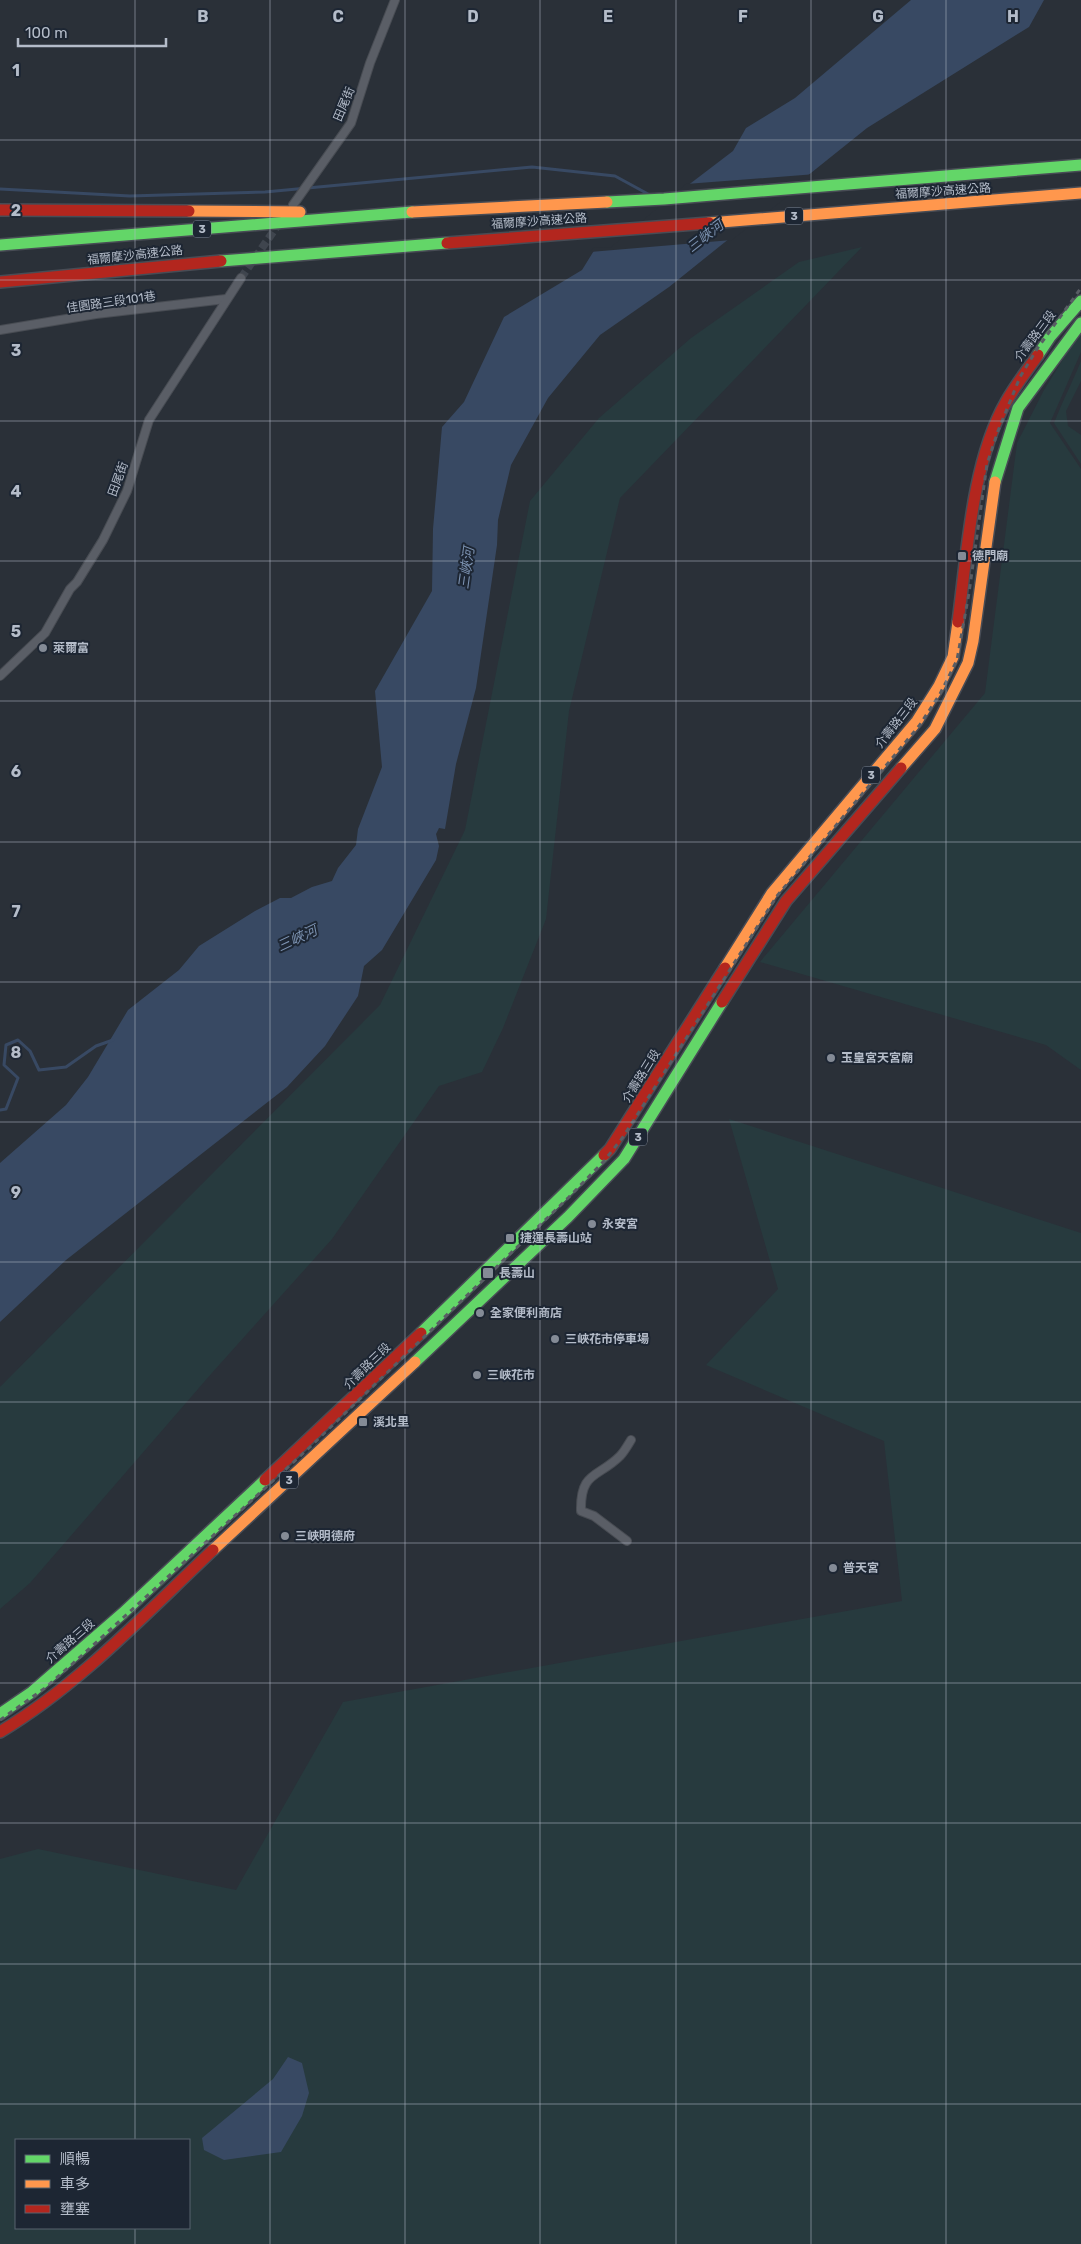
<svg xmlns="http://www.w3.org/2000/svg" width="1081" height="2244" font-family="Rubik,'Noto Sans TC',sans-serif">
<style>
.green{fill:#273a3e;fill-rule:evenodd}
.water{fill:#384963}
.pier{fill:#2a3038}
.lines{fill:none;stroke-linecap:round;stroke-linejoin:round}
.stream{stroke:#384963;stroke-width:3}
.street-tunnel{stroke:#3f454e;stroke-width:8;stroke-dasharray:8 4;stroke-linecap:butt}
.street-casing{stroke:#484c53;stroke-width:10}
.fast-casing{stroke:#484c55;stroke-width:14}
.slow-casing{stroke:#484c55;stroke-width:14}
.jam-casing{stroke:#484c55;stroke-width:14}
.street{stroke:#5a5e66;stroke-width:8}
.fast{stroke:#63d668;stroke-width:11}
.slow{stroke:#ff974d;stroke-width:11}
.jam{stroke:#b3261e;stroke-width:11}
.rail{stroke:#595d64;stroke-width:3;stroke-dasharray:5 5;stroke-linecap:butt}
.grid{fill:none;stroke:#b4bcc9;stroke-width:1;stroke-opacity:0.55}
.poi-dot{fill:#848b96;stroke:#1d2633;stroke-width:2}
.labels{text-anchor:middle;stroke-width:4;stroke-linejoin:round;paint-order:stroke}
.shield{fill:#1d2633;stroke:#878f9c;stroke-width:1}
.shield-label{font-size:11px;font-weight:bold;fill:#b4bcc9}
.street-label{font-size:12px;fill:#b4bcc9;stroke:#1d2633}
.poi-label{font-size:12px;font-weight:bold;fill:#b4bcc9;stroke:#1d2633;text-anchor:start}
.water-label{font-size:14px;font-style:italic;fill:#7c92b1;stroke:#1d2633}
.grid-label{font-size:16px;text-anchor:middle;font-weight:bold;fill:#b4bcc9;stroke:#1d2633;stroke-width:4;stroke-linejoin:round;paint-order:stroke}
</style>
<rect width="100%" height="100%" fill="#2a3038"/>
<!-- green -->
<g class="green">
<path d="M862,247L620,498L569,711L546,919L503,1028L482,1072L439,1086L332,1239L211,1374L30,1583L0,1609V1387L380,1005L465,830L530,501L599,418L691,338L799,262Z"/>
<path d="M1081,330V352L1050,423L1081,469V1070L1046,1045L760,962L985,693L1017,443L1044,390Z"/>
<path d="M1081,361V381L1066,411L1068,426L1081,435V464L1054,423C1063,400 1072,383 1081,361Z"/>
<path d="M729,1119L1081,1233V2244H0V1859L38,1849L236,1890L343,1702L902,1601L884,1441L706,1365L778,1289ZM16,2140H189V2228H16Z"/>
</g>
<!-- water -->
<g class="water">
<path d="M911,0H1044L1029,27L867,128L669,287L600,335L548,398L511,465L498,520L497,545L476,688L456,764L445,829L439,828L436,834L439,846L436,860L382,950L364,966L358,996L325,1046L287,1087L66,1260L0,1322V1163L66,1105L88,1077L128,1010L179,970L199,946L255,911L280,898H291L312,887L332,881L338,868L356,845L358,829L382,767L375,691L432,591L433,529L442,427L464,402L504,317L582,270L595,249L611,250L670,199L733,151L746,128L795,98Z"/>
<path d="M288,2057L302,2063L309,2093L302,2116L281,2152L224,2160L204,2150L202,2138L273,2079Z"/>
</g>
<!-- pier -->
<path class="pier" d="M816,174L732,240L590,252L594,247L610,248L686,184Z"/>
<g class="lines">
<!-- stream -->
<g class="stream">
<path d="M0,189L130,196L265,192L532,167L615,176L648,194"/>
<path d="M0,1110L6,1109L18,1078L4,1065L6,1045L18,1040L30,1051L39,1070L66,1067L96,1046L113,1040"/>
</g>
<!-- street-tunnel -->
<path class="street-tunnel" d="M241,278L280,222"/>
<defs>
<g id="street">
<path d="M293,205L351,123L370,63L395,0"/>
<path d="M0,330L96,314L226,299"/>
<path d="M0,676L45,633L70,589L77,582L103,540L127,491L149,420L241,278"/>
<path d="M627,1541L594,1516L581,1511C580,1471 598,1478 620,1456C624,1452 628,1445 631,1440"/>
</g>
<g id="fast">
<path d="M607,202L664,199L1081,165"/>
<path d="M0,245L412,212"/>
<path d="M221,261L447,243"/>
<path d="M1038,355L1050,337L1081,301"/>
<path d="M995,482L1018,408L1081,323"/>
<path d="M421,1333L604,1155"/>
<path d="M415,1362L568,1217L624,1159L722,1002"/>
<path d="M0,1714L32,1692L123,1613L265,1480"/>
</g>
<g id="slow">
<path d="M189,211L300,212"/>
<path d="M412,212L607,202"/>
<path d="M709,223L1081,193"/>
<path d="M901,768L935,729L968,663L973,641L995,482"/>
<path d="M725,968L772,893L917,721L939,686L953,657L958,622"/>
<path d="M213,1550L415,1362"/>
</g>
<g id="jam">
<path d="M0,210L189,211"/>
<path d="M447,243L709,223"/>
<path d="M0,282L221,261"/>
<path d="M958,622C967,555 972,461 1006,402C1015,386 1027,370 1038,355"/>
<path d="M722,1002L786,901L901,768"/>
<path d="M604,1155L610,1149L725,968"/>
<path d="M265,1480L421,1333"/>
<path d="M0,1732C80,1684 145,1614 213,1550"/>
</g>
</defs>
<!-- street casing -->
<use href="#street" class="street-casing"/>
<!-- fast casing -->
<use href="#fast" class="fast-casing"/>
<!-- slow casing -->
<use href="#slow" class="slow-casing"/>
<!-- jam casing -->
<use href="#jam" class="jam-casing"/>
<!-- street -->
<use href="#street" class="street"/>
<!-- fast -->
<use href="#fast" class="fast"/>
<!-- slow -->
<use href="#slow" class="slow"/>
<!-- jam -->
<use href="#jam" class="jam"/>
<!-- rail -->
<path class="rail" d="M0,1720L45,1688L78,1659L310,1447L569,1197L604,1161L623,1137L777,896L919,726L940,694L957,660L969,593L987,464L998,431L1020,377L1037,349L1081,288"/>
</g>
<!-- grid -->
<path class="grid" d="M135,0V2140M270,0V2244M405,0V2244M540,0V2244M676,0V2244M811,0V2244M946,0V2244M0,140H1081M0,280H1081M0,421H1081M0,561H1081M0,701H1081M0,842H1081M0,982H1081M0,1122H1081M0,1262H1081M0,1402H1081M0,1543H1081M0,1683H1081M0,1823H1081M0,1964H1081M0,2104H1081M135,2228V2244"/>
<!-- markers -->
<g class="poi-dot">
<rect x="957" y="551" width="10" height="10" rx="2.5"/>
<circle cx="43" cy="648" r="5"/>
<circle cx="831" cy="1058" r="5"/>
<circle cx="592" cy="1224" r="5"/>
<rect x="505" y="1233" width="10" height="10" rx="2.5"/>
<rect x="482" y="1267" width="12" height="12" rx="2.5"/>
<circle cx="480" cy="1313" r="5"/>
<circle cx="555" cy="1339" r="5"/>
<circle cx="477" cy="1375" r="5"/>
<rect x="358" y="1417" width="10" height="10" rx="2.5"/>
<circle cx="285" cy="1536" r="5"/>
<circle cx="833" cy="1568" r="5"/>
</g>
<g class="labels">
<!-- shield labels -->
<g class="shield">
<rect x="785" y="207.5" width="18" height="17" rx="4"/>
<rect x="193" y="220.5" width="18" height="17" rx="4"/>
<rect x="862" y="766.5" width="18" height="17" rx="4"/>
<rect x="629" y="1128.5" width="18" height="17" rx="4"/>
<rect x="280" y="1471.5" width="18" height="17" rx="4"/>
</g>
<g class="shield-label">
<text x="794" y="220">3</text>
<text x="202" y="233">3</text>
<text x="871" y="779">3</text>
<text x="638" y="1141">3</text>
<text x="289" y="1484">3</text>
</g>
<!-- street labels -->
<g class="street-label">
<text transform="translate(344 104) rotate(-67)" y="4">田尾街</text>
<text transform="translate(943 191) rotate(-4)" y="4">福爾摩沙高速公路</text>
<text transform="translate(539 221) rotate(-4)" y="4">福爾摩沙高速公路</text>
<text transform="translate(135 255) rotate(-6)" y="4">福爾摩沙高速公路</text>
<text transform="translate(111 302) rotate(-8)" y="4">佳園路三段101巷</text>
<text transform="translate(1035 336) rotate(-53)" y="4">介壽路三段</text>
<text transform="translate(118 479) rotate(-70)" y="4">田尾街</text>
<text transform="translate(896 723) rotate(-52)" y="4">介壽路三段</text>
<text transform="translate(641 1076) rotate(-58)" y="4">介壽路三段</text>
<text transform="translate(367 1366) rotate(-44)" y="4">介壽路三段</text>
<text transform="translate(70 1641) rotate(-41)" y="4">介壽路三段</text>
</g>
<!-- poi labels -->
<g class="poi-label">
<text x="972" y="560">德門廟</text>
<text x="53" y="652">萊爾富</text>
<text x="841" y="1062">玉皇宮天宮廟</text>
<text x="602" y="1228">永安宮</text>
<text x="520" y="1242">捷運長壽山站</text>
<text x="499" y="1277">長壽山</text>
<text x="490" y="1317">全家便利商店</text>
<text x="565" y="1343">三峽花市停車場</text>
<text x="487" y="1379">三峽花市</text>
<text x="373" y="1426">溪北里</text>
<text x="295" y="1540">三峽明德府</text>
<text x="843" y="1572">普天宮</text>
</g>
<!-- water labels -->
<g class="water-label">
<text transform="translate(705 236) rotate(-38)" y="5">三峽河</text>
<text transform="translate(466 568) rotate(-82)" y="5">三峽河</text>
<text transform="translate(297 938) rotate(-25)" y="5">三峽河</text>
</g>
</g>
<g class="grid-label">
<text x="203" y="22">B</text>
<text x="338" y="22">C</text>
<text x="473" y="22">D</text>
<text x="608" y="22">E</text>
<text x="743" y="22">F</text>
<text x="878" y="22">G</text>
<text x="1013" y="22">H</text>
<text x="16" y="76">1</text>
<text x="16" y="216">2</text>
<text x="16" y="356">3</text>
<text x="16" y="497">4</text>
<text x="16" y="637">5</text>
<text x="16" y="777">6</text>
<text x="16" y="917">7</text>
<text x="16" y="1058">8</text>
<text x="16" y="1198">9</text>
</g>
<!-- legend -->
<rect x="15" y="2139" width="175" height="90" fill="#1d2633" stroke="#59626f"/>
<rect x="25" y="2155" width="25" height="8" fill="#63d668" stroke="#59626f"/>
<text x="60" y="2164" font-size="15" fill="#b4bcc9">順暢</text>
<rect x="25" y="2180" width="25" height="8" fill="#ff974d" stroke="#59626f"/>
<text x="60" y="2189" font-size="15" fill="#b4bcc9">車多</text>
<rect x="25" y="2205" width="25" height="8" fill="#b3261e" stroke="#59626f"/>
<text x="60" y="2214" font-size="15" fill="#b4bcc9">壅塞</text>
<!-- scale -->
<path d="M18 38v8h148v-8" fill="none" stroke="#b4bcc9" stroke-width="2.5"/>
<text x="25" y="38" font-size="15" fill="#b4bcc9" stroke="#1d2633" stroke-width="4" paint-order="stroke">100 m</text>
</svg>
